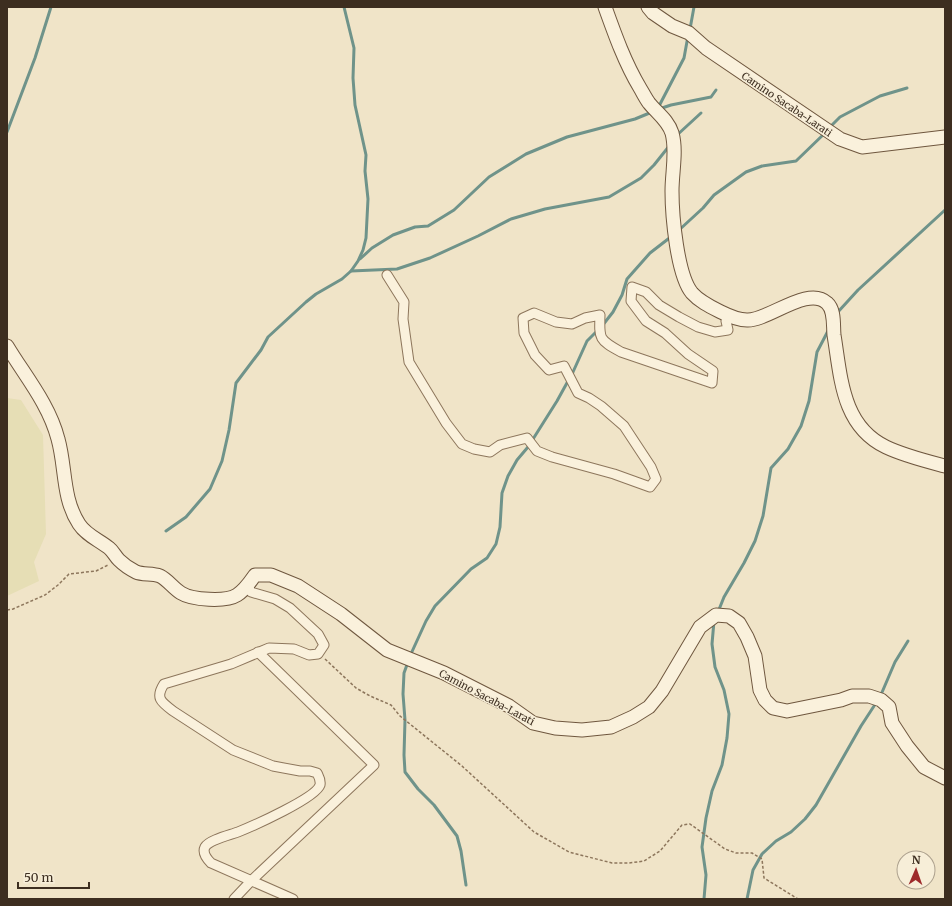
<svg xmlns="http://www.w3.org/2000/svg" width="952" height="906" font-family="Merriweather,serif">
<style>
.farmland{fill:#e6deb5}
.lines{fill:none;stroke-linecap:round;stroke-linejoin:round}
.stream{stroke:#6f938a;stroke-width:3}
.street-casing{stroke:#8d765c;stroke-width:11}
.secondary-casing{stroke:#6f573f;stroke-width:15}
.path{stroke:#8d765c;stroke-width:1.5;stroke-dasharray:3 2;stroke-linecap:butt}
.street{stroke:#faf1dc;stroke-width:9}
.secondary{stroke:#faf1dc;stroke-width:13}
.labels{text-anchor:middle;stroke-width:3;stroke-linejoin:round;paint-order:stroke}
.street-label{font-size:10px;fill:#3d2e20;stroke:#f7eed8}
</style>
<rect width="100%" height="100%" fill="#f0e4c8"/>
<!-- farmland -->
<path class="farmland" d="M7,398L21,400L43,435L46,534L34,562L39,581L7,596Z"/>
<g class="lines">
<!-- stream -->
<g class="stream">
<path d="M690,29L694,7"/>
<path d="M658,108L684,58L688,36"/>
<path d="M659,109L671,105L711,97L716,90"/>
<path d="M830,127L840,117L880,96L907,88"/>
<path d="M7,132L35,58L51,7"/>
<path d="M676,136L701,113"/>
<path d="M678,231L703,208L714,195L746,172L762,166L796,161L825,133"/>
<path d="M360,259L372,248L393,235L415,227L428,226L454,210L489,177L526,154L567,137L635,119L652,112"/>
<path d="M351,271L397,269L430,258L478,236L511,219L545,209L609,197L641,178L654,165L670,145"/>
<path d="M837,313L858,290L945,210"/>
<path d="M602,326L613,312L622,295L627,279L650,253L672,236"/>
<path d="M166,531L186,517L210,489L222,461L229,430L236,383L261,350L268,337L306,302L316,294L342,279L351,271L358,261L363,250L366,238L368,199L365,171L366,155L355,105L353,78L354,48L344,7"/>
<path d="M718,612L724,597L744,563L755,541L763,516L771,468L788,449L801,426L809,401L817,352L829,329"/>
<path d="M410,656L426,621L435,606L471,569L487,558L496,544L500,527L502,493L508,476L517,460L528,447L557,401L573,372L587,341L598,330"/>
<path d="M408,662L404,673L403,694L405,720L404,755L405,772L418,789L434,805L457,836L461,851L466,885"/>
<path d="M880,697L895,662L908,641"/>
<path d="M704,899L706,875L702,847L706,818L712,791L722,765L727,738L729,714L724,690L715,667L712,644L714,621"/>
<path d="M747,899L753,870L762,854L776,841L791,832L805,819L816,805L861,726L876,703"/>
</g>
<defs>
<g id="street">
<path d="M387,275L404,302L403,319L409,362L446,423L462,444L474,449L490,452L500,445L527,438L537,451L552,457L614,474L650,487L656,479L651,467L624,426L601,406L589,398L578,393L564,366L549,370L535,355L524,333L523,318L534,313L556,322L572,324L585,318L600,315C599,339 599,340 621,352L712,383L713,371L688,354L665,333L646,321L631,301L632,287L646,292L659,305L679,317L698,327L715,332L728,330L726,321L733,317"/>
<path d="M248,586L251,592L275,599L290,608L318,634L324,645L318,654L309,655L294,649L269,648L231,664L164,684C155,698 161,702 173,711L233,750L273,766L300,771H310L317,773C319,777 321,780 320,785C316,798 253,826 238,832C230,835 209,840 205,847C202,853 207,859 211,863L293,899"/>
<path d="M234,899L251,881L374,765L258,652"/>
</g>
<g id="secondary">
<path d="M605,7C615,35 625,63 640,88C643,93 646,99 649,103C657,113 668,120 672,133C677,151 672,172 672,191C672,215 677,275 692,293C700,302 711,307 721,312C729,316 738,320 747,320C768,321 808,285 827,303C835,310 833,325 834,335C841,378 842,426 886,447C905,456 926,461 945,466"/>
<path d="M648,7L653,13L672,26L689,33L706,48L840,139L862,147L945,137"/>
<path d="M7,346C25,376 49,404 58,439C66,467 62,498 79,524C86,535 99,540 109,548C113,551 115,556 119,560C123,564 130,569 136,572C143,575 152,573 160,576C168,580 173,588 181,593C192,600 226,602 237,595C245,590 250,582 255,575H271L298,586L341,614L387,650L444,673L509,706L533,723L555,728L582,730L611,727L633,717L649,707L662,691L700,627L716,615L729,616L739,623L747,637L755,656L760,690L765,700L773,708L787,711L841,700L852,696H869L881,700L889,707L892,723L907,746L924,767L945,778"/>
</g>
</defs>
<!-- street casing -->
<use href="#street" class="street-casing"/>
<!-- secondary casing -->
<use href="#secondary" class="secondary-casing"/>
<!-- path -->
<g class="path">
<path d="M7,610L13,609L45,595L58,585L69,574L96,571L108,565"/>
<path d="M325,659L356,688L370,696L391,705L400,716L462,766L534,832L569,852L612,863H629L644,861L660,851L682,825L690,824L725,849L736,853H752L762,859L764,878L798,899"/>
</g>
<!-- street -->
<use href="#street" class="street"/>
<!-- secondary -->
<use href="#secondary" class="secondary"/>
</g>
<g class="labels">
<!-- street labels -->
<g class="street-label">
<text transform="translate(787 104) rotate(34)" y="4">Camino Sacaba-Larati</text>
<text transform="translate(487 697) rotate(28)" y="4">Camino Sacaba-Larati</text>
</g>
</g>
<!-- border -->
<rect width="952" height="906" fill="none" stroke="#3d2e20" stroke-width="16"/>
<!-- north arrow -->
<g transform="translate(916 870) rotate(2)"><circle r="19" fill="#f7eed8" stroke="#ada18e"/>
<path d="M0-3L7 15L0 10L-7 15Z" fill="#9e2a2b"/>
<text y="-6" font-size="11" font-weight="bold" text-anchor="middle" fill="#3d2e20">N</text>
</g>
<!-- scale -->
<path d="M18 882v6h71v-6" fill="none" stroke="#3d2e20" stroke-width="2"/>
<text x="24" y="882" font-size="12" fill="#3d2e20" stroke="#f7eed8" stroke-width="3" paint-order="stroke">50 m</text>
</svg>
